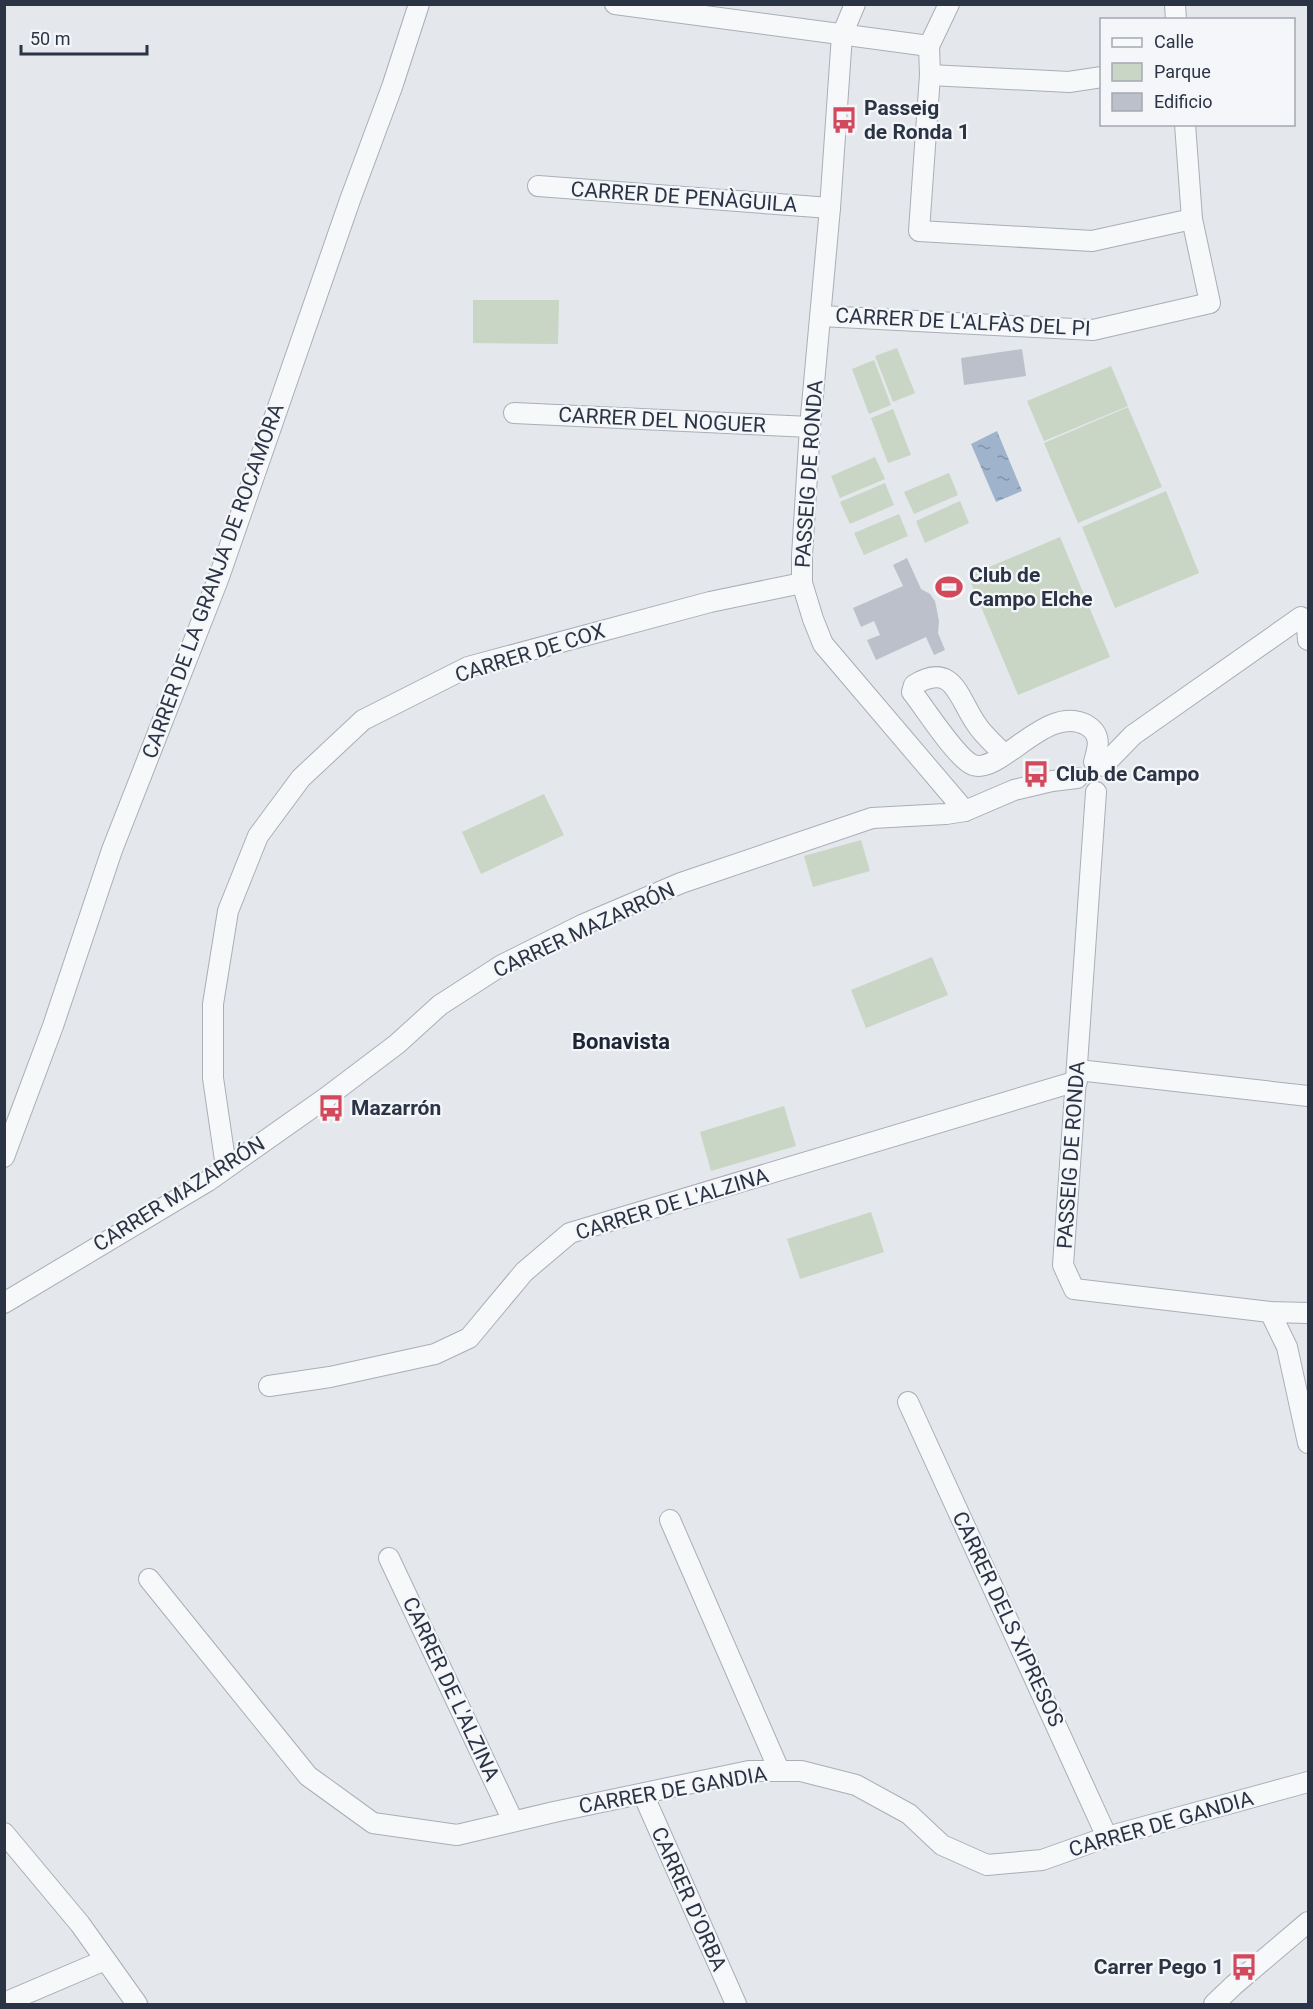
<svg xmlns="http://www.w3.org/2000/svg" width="1313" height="2009" font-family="Roboto,sans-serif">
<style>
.park{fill:#c9d6c5}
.water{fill:url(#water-ripples)}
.building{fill:#bbc0ca}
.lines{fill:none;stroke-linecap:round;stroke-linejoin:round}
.minor-casing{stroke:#a9aeb7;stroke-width:22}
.minor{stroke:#f7f8fa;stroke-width:20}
.labels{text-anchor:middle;stroke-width:4.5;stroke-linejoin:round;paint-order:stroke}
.poi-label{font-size:21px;font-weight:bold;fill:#2b3445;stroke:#f4f6f9;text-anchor:start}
.street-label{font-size:21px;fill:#2b3445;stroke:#f4f6f9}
.neighbourhood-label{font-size:22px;font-weight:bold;fill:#1d2536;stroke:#f4f6f9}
</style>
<defs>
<pattern id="water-ripples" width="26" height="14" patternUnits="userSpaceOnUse" patternTransform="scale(1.5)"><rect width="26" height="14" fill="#9fb4cc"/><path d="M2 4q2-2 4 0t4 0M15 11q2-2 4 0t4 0" fill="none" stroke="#8293a7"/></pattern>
</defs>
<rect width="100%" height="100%" fill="#e4e7ec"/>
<!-- park -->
<g class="park">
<path d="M473,300H559L558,344L473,343Z"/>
<path d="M897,348L915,393L893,402L875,356Z"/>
<path d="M874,360L891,405L869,414L852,369Z"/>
<path d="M1111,366L1128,406L1044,441L1027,401Z"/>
<path d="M1128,407L1162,487L1078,523L1044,443Z"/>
<path d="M893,409L911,455L888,463L871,418Z"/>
<path d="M875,457L885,479L840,498L831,476Z"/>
<path d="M949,473L958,495L914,514L904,492Z"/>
<path d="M885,483L894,505L850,524L840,502Z"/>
<path d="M1166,491L1199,573L1115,608L1082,527Z"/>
<path d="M960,501L969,523L925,543L916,521Z"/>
<path d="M899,514L908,536L864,555L854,533Z"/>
<path d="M1060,537L1110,657L1018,695L968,576Z"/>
<path d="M544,794L564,835L481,874L462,832Z"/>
<path d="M861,840L870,871L813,887L804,856Z"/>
<path d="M932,957L948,995L866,1028L851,990Z"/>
<path d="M784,1106L796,1146L711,1171L700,1132Z"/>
<path d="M871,1212L884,1252L800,1279L787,1239Z"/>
</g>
<!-- water -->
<path class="water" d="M997,431L1022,491L996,502L971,444Z"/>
<!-- building -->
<g class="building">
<path d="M1022,349L1026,376L964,385L961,358Z"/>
<path d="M907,558L921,589L930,594L935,601L939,621L938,633L945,650L934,655L926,637L876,660L867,640L880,635L874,621L861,627L853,608L903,586L893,565Z"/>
</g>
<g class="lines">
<defs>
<g id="minor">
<path d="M615,4L929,46"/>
<path d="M855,4L842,35L830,208L810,427L802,556V583L813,619L823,644L965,811"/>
<path d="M949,4L929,46L930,75L919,231L1092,241L1192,219"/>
<path d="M1175,4L1176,20"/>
<path d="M930,75L1069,82L1102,77"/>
<path d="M538,186L830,208"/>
<path d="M821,316L1093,330L1210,303L1192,219L1185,124"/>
<path d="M514,413L810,427"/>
<path d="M1004,754C994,744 982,734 975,722C958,697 953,661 914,685L912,692C925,708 956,758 973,765C1001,775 1048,701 1088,726C1102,735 1098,748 1094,762"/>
<path d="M1103,766L1133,735L1301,617L1307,627L1308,640"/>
<path d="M1096,792L1063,1265L1074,1289L1270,1312L1308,1313"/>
<path d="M1078,1070L1308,1096"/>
<path d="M4,1157L53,1026L112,850L219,577L350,200L392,87L419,4"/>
<path d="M226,1167L213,1078V1004L228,911L258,836L301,778L363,720L468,667L710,602L802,583"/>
<path d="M4,1303L208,1181L327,1097L397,1044L440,1005L502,965L582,925L681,883L872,818L946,814L965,811L1014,790L1052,781L1077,778"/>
<path d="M1270,1312L1287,1347L1308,1443"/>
<path d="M269,1386L330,1377L435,1354L469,1338L524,1272L570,1233L1077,1081"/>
<path d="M908,1402L1107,1837"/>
<path d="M670,1520L779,1770"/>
<path d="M389,1558L513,1821"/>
<path d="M149,1579L308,1776L373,1823L457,1835L554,1812L749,1771H801L856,1785L909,1814L942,1845L987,1865L1042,1860L1107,1837L1308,1782"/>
<path d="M643,1794L736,2004"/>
<path d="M4,1833L80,1924L137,2004"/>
<path d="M4,2003L105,1960"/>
<path d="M1214,2004L1234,1985L1308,1922"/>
</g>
</defs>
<!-- minor casing -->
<use href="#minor" class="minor-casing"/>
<!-- minor -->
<use href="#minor" class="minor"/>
</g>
<!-- icons -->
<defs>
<symbol id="bus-bare" viewBox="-9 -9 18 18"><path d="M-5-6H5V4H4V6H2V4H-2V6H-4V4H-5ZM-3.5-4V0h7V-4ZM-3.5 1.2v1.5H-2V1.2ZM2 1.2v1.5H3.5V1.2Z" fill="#d1495b" stroke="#f4f6f9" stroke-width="2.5" paint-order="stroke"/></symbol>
<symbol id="stadium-bare" viewBox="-9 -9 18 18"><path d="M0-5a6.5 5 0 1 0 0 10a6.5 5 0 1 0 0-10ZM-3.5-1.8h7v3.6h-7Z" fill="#d1495b" stroke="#f4f6f9" stroke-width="2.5" paint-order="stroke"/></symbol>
</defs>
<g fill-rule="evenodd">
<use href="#bus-bare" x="825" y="101" width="38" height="38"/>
<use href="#stadium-bare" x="930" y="568" width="38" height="38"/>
<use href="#bus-bare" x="1017" y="755" width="38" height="38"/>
<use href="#bus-bare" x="312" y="1089" width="38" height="38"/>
<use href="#bus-bare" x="1225" y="1948" width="38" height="38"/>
</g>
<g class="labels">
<!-- poi labels -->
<g class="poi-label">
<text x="864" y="115">Passeig<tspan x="864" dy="24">de Ronda 1</tspan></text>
<text x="969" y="582">Club de<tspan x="969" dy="24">Campo Elche</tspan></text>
<text x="1056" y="781">Club de Campo</text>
<text x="351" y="1115">Mazarrón</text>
<text x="1224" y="1974" text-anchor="end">Carrer Pego 1</text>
</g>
<!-- street labels -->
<g class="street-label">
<text transform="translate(684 197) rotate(4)" y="7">CARRER DE PENÀGUILA</text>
<text transform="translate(963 322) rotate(3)" y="7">CARRER DE L'ALFÀS DEL PI</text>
<text transform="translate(662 420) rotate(3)" y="7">CARRER DEL NOGUER</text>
<text transform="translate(809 474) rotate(-86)" y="7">PASSEIG DE RONDA</text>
<text transform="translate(213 581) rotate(-70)" y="7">CARRER DE LA GRANJA DE ROCAMORA</text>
<text transform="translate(530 653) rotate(-17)" y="7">CARRER DE COX</text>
<text transform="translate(584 930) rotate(-25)" y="7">CARRER MAZARRÓN</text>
<text transform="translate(1071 1155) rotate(-86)" y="7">PASSEIG DE RONDA</text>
<text transform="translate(179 1194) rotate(-32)" y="7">CARRER MAZARRÓN</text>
<text transform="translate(672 1204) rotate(-17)" y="7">CARRER DE L'ALZINA</text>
<text transform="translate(1008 1619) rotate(65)" y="7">CARRER DELS XIPRESOS</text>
<text transform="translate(451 1689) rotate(65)" y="7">CARRER DE L'ALZINA</text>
<text transform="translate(673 1790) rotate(-10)" y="7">CARRER DE GANDIA</text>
<text transform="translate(1161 1824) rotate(-16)" y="7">CARRER DE GANDIA</text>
<text transform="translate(689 1899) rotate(66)" y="7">CARRER D'ORBA</text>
</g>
<!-- neighbourhood labels -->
<g class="neighbourhood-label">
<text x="621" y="1049">Bonavista</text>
</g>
</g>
<!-- border -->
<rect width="1313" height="2009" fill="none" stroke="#2b3445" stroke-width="12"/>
<!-- legend -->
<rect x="1100" y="18" width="195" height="108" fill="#f4f6f9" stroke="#a4a8b1" stroke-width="1.5"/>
<rect x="1112" y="38" width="30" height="9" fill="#f7f8fa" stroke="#a4a8b1" stroke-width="1.5"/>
<text x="1154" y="48" font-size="18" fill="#2b3445">Calle</text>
<rect x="1112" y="63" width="30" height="18" fill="#c9d6c5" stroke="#a4a8b1" stroke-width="1.5"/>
<text x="1154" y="78" font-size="18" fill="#2b3445">Parque</text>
<rect x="1112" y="93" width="30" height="18" fill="#bbc0ca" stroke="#a4a8b1" stroke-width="1.5"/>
<text x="1154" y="108" font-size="18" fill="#2b3445">Edificio</text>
<!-- scale -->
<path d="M21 45v9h126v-9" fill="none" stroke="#2b3445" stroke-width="3"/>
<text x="30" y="45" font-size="18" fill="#2b3445" stroke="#f4f6f9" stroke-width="4.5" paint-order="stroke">50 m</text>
</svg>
